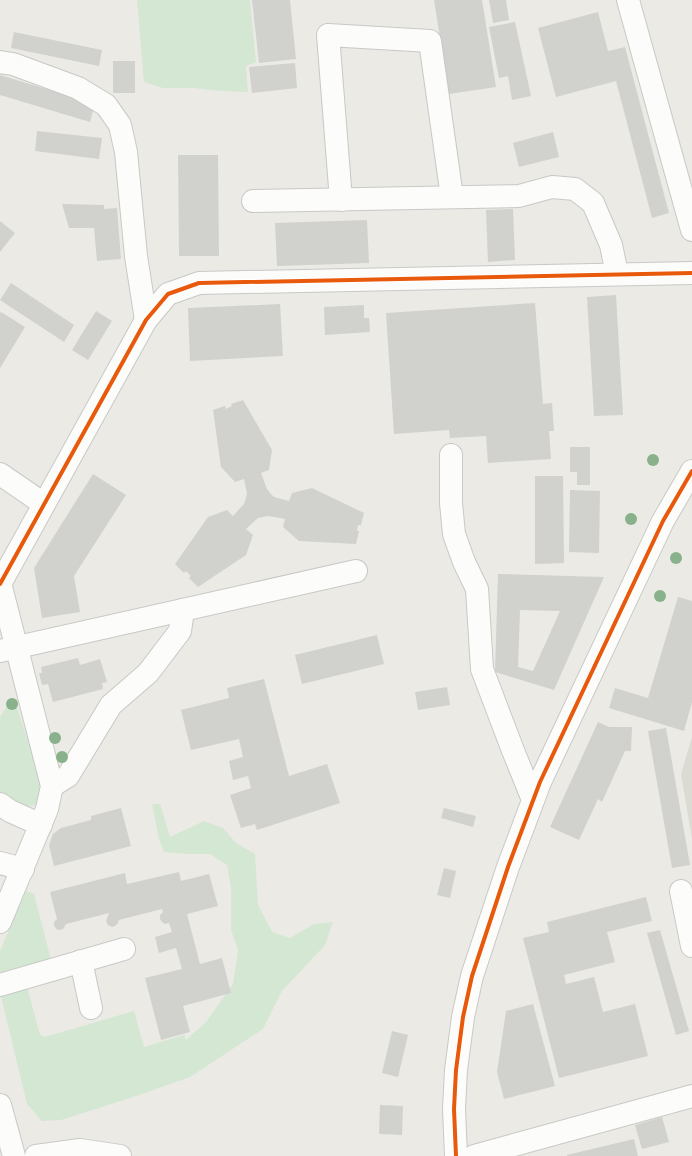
<svg xmlns="http://www.w3.org/2000/svg" width="692" height="1156" font-family="'Alegreya Sans',sans-serif">
<style>
.education{fill:#dbdad3}
.green{fill:#d3e7d3}
.building{fill:#d1d1ce;fill-rule:evenodd}
.lines{fill:none;stroke-linecap:round;stroke-linejoin:round}
.minor-casing{stroke:#c8c8c7;stroke-width:24}
.minor{stroke:#fcfcfb;stroke-width:22}
.cycleway-casing{stroke:#fff;stroke-width:6}
.cycleway{stroke:#e8590c;stroke-width:4}
.tree{fill:#89b28c}
</style>
<rect width="100%" height="100%" fill="#ebeae5"/>
<!-- education -->
<path class="education" d="M692,737V839L681,774Z"/>
<!-- green -->
<g class="green">
<path d="M137,0H250L256,62L246,66L248,92L222,91L194,88H163L144,82Z"/>
<path d="M10,701H15L42,784L40,798L35,805L23,807L0,794V717Z"/>
<path d="M152,804H160L170,837L204,821L223,828L236,843L255,854L258,905L272,932L290,938L314,924L333,922L325,945L282,991L263,1029L190,1077L136,1096L61,1120L42,1121L27,1104L0,992L26,983L40,1035L45,1037L134,1011L144,1047L184,1035L186,1040L206,1022L233,984L238,950L231,930V887L227,865L210,854H187L164,852L159,839Z"/>
<path d="M26,891L34,894L51,960L0,977V951Z"/>
</g>
<!-- building -->
<g class="building">
<path d="M252,0H290L296,59L259,63Z"/>
<path d="M434,0H482L496,87L449,94Z"/>
<path d="M489,0H506L509,20L493,23Z"/>
<path d="M598,12L608,51L625,47L669,213L652,218L616,81L556,97L538,28Z"/>
<path d="M515,22L531,96L512,100L508,76L499,78L489,27Z"/>
<path d="M14,32L102,50L99,66L11,48Z"/>
<rect x="113" y="61" width="22" height="32"/>
<path d="M295,63L297,88L252,93L249,67Z"/>
<path d="M0,75L95,104L90,122L0,95Z"/>
<path d="M37,131L102,138L99,159L35,151Z"/>
<path d="M553,132L559,157L519,167L513,143Z"/>
<path d="M178,155H218L219,256H179Z"/>
<path d="M62,204L104,205V209L117,208L121,259L97,261L94,228H69Z"/>
<path d="M513,209L515,260L488,262L486,210Z"/>
<path d="M367,220L369,263L277,266L275,223Z"/>
<path d="M0,221L15,233L0,252Z"/>
<path d="M11,283L74,325L64,342L0,300Z"/>
<path d="M616,295L623,415L594,416L587,297Z"/>
<path d="M535,303L543,404L552,403L554,431H549L551,459L488,463L486,436L450,438L449,430L394,434L386,313Z"/>
<path d="M280,304L283,356L190,361L188,308Z"/>
<path d="M364,305V318H369L370,332L325,335L324,307Z"/>
<path d="M96,311L112,321L88,360L72,350Z"/>
<path d="M1,312L25,327L0,368V313Z"/>
<path d="M243,400L272,450L269,470L261,473L267,489L270,493L274,497L289,501L292,493L312,488L364,513L361,525H358L357,531H359L356,544L299,541L283,527L285,519L268,516L258,518L246,529L253,535L246,555L198,587L189,578L191,576L186,571L184,573L175,564L208,517L227,510L233,516L244,504L247,494L244,479L235,482L221,467L213,410L225,406L226,409L232,406L231,404Z"/>
<path d="M570,447H590V485H577V472H570Z"/>
<path d="M93,474L126,495L74,576L80,612L42,618L34,568Z"/>
<path d="M535,476H563L564,563L535,564Z"/>
<path d="M570,490L600,491L599,553L569,552Z"/>
<path d="M498,574L604,577L554,690L495,672ZM520,610L560,611L533,671L518,667Z"/>
<path d="M678,597L692,601V702L684,731L609,708L615,688L648,698Z"/>
<path d="M377,635L384,664L302,684L295,655Z"/>
<path d="M78,658L80,665L100,659L107,682L102,683L103,689L53,702L48,684L42,685L39,673H42L41,667Z"/>
<path d="M264,679L289,776L327,764L340,803L257,830L255,824L241,828L230,795L251,788L248,776L233,780L229,761L243,757L239,739L191,750L181,710L229,698L227,688Z"/>
<path d="M447,687L450,705L418,710L415,692Z"/>
<path d="M598,722L609,727H632L631,751H625L602,802L598,799L579,840L550,827Z"/>
<path d="M666,728L690,865L672,868L648,731Z"/>
<path d="M121,808L131,846L54,866L49,845L53,834L61,828L91,820V816Z"/>
<path d="M444,808L476,816L473,827L441,818Z"/>
<path d="M444,868L456,871L450,898L437,895Z"/>
<path d="M179,872L181,881L209,874L218,906L187,914L200,964L222,958L231,993L183,1006L190,1032L161,1040L145,978L182,969L176,948L159,953L155,937L172,932L169,923L165,924L162,922L160,919V915L163,912L162,909L119,920L118,923L115,926L112,927L108,925L106,921L109,913L66,924L63,929L59,930L56,929L54,925V922L57,919L50,892L125,873L127,884Z"/>
<path d="M646,897L652,921L607,932L615,962L564,975L566,984L594,977L603,1012L635,1004L648,1056L559,1078L523,938L549,932L547,922Z"/>
<path d="M660,930L689,1031L676,1035L647,933Z"/>
<path d="M533,1004L555,1086L504,1099L497,1072L506,1011Z"/>
<path d="M392,1031L408,1035L398,1077L382,1073Z"/>
<path d="M380,1105L403,1106L402,1135L379,1134Z"/>
<path d="M662,1117L669,1142L642,1149L635,1125Z"/>
<path d="M634,1139L638,1156H567V1155Z"/>
</g>
<g class="lines">
<defs>
<g id="minor">
<path d="M628,0L692,230"/>
<path d="M0,62L13,64L78,88L106,105L120,125L126,152L136,256L146,320"/>
<path d="M341,200L328,35L430,41L452,197"/>
<path d="M253,201L519,196L552,187L575,189L593,203L611,245L617,274"/>
<path d="M451,455V503L454,534L464,562L477,589L482,669L512,748L533,800"/>
<path d="M0,474L44,504"/>
<path d="M0,584L146,320L168,294L199,283L692,273"/>
<path d="M0,651L356,571"/>
<path d="M52,786L68,776L111,705L148,673L180,631L183,610"/>
<path d="M0,804L10,811L41,825"/>
<path d="M0,863L23,869"/>
<path d="M681,891L692,946"/>
<path d="M0,922L47,809L52,786L0,583"/>
<path d="M81,961L91,1008"/>
<path d="M0,985L124,949"/>
<path d="M0,1105L14,1156"/>
<path d="M36,1156L80,1150L120,1156"/>
<path d="M456,1156L454,1109L456,1070L463,1017L472,976L508,867L540,782L663,521L692,471"/>
<path d="M474,1156L692,1096"/>
</g>
</defs>
<!-- minor casing -->
<use href="#minor" class="minor-casing"/>
<!-- minor -->
<use href="#minor" class="minor"/>
<defs>
<g id="cycleway">
<path d="M0,584L146,320L168,294L199,283L692,273"/>
<path d="M456,1156L454,1109L456,1070L463,1017L472,976L508,867L540,782L663,521L692,471"/>
</g>
</defs>
<!-- cycleway casing -->
<use href="#cycleway" class="cycleway-casing"/>
<!-- cycleway -->
<use href="#cycleway" class="cycleway"/>
</g>
<!-- trees -->
<g class="tree">
<circle cx="653" cy="460" r="6"/>
<circle cx="631" cy="519" r="6"/>
<circle cx="676" cy="558" r="6"/>
<circle cx="660" cy="596" r="6"/>
<circle cx="12" cy="704" r="6"/>
<circle cx="55" cy="738" r="6"/>
<circle cx="62" cy="757" r="6"/>
</g>
</svg>
